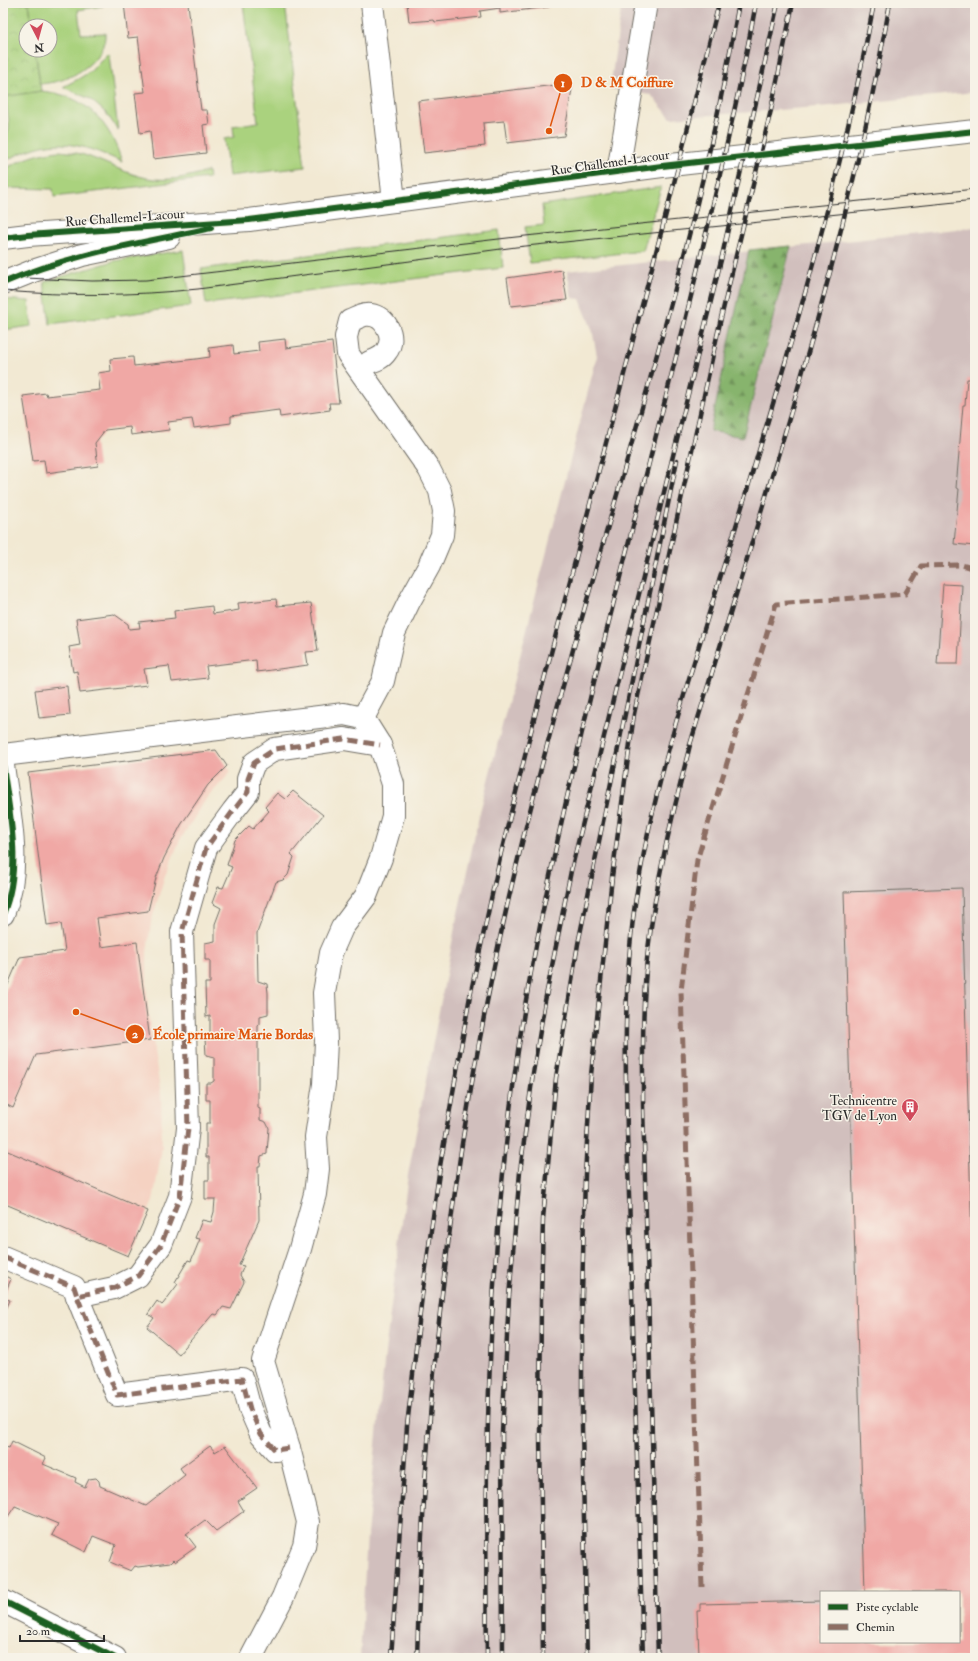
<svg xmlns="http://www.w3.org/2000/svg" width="978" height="1661" font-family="'IM FELL Double Pica',serif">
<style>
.built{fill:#f5d2c2}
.industrial{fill:#d1bfbd;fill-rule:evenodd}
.green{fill:#aad27e;stroke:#6a7e54}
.forest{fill:url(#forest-firs);stroke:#59704c}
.park{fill:url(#park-crowns);stroke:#6a7e54}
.building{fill:#f0a8a5}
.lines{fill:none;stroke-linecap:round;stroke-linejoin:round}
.minor-casing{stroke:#716e66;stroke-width:24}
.minor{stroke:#fff;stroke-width:22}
.tram{stroke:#2b2b2b;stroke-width:1}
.rail-casing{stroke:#2b2b2b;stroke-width:4.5}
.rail{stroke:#f7f3e8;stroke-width:3;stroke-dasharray:9;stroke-linecap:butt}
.quiet{stroke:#8d6e63;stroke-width:5;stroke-dasharray:10 5;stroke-linecap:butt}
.cycleway-casing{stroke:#f7f3e8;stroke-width:8}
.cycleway{stroke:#1b5e20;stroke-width:6}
.labels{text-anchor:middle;stroke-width:3;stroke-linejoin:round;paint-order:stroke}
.street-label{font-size:13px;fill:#2b2b2b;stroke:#f7f3e8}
.poi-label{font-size:13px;fill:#2b2b2b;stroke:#f7f3e8;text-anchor:end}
.leader{fill:none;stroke:#df570e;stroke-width:1.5}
.callout-dot{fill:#df570e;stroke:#f7f3e8;stroke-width:1.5}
.mark-label{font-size:12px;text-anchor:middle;font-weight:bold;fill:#fff}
.callout-label{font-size:14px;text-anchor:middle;font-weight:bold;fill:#df570e;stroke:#f7f3e8;stroke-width:3;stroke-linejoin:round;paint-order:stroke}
</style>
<defs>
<pattern id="forest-firs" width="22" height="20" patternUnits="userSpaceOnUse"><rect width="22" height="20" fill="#87b46d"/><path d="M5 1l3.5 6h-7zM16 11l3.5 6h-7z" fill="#6f935a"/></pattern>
<pattern id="park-crowns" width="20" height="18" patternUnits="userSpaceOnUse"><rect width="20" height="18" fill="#aad27e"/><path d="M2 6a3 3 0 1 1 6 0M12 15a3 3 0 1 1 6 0" fill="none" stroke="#92b46d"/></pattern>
</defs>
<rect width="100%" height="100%" fill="#f7f3e8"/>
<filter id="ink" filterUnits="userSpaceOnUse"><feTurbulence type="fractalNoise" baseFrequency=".025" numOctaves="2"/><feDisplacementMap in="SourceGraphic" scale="8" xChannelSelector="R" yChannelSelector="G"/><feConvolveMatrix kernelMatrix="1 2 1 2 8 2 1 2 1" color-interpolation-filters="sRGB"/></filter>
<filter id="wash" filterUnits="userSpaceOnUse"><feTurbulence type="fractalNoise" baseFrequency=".012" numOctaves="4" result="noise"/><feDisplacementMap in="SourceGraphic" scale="16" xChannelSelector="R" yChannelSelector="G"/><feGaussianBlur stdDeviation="0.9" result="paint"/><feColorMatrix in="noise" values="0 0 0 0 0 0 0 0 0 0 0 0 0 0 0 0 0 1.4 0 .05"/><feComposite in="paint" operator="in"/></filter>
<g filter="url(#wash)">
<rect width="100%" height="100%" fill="#f2e9d3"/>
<!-- built -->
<path class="built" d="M216,750L231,772L206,799L180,840L165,875L151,922L147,952V995L150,1028L161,1094L162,1148L153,1201L128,1256L3,1203V996L20,957L65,951L61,923L47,925L28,773Z"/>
<!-- industrial -->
<g class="industrial">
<path d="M622,3H975V92L830,106L671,118L651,95L610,89Z"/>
<path d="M975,227V1658H360L367,1535L385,1353L408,1175L455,927L480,812L597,356L592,329L580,299L572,298L567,271ZM821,1592H959V1642H821Z"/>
</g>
<!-- green -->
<g class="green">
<path d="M29,3H102L103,6L78,10L81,34L105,33C107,52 84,72 67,78C58,82 49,83 40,84L35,50H50V26H32Z"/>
<path d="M243,3H285L305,167L229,176L224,139L234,137L233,126L258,122Z"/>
<path d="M107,53L109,55L118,130L106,113L90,99L63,87L80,78L91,71Z"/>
<path d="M41,91C86,95 109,121 122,162C74,140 51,136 3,162V146L9,129V122L5,96Z"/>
<path d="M59,151C70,152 80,153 90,157C109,164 127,174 147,178C169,182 188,177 208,171L209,178L54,197L53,189L3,188V170C22,159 38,153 59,151Z"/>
<path d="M661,187L643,251L530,263L525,227L544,225L542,205Z"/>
<path d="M499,230L503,268L206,304L201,269Z"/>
<path d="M183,250L191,306L50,324L44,282L114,261Z"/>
<path d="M3,299L29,301L32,326L3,330Z"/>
</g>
<!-- forest -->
<path class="forest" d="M791,246L743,437L710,431L749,250Z"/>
<!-- park -->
<path class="park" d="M3,3H29L32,26H26V50H35L41,91L3,97Z"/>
<g id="blocks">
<!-- building -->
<g class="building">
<path d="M124,3H192L188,4L201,110H207L209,124L203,125L206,153L153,159L150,131L140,133L135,93L145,92L138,37L128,38Z"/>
<path d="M407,3H548L549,7L500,13V8L480,11L481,17L435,22L434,20L409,22Z"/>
<path d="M573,83L564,136L507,143L504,121L483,123L485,146L424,153L418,101Z"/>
<path d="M562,270L567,300L511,306L507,278Z"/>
<path d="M285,339L286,348L332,342L339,403H329L330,410L280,417L279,410L231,416V423L194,428L192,419L168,422L169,430L131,435L130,427L105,430L95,443L98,466L46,473L44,460L33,461L23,396L46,393L47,396L100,390L98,373L111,371L110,359L133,357L134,366L196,359L210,357L209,348L233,345L234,354L259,351L258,342Z"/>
<path d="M967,379H975V546L954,544L959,489L956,488L963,405H965Z"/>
<path d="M943,584L962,585L958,664H937Z"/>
<path d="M276,599L277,606L311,603L318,651L306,652L308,665L257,672L256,660L206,666L208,678L172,682L169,666L144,669L147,685L80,693L77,671L73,672L69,647L80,645L76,619L114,614L128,624L129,629L140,628L139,622L175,618L174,611L212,606L213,614L227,612L239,610L238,603Z"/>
<path d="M67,686L70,715L39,718L35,690Z"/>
<path d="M216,750L227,766L208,785L181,825L164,858L156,878L148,911L97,918L101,947L137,942L150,1040L36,1055L13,1108L3,1103V996L20,957L65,951L61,923L47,925L28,773Z"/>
<path d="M293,791L323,815L291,854L294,857L288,875L283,880L276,882L257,933L258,981L267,984L268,993V1014L260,1016V1024L258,1026V1108L260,1109V1120L266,1122L269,1128L267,1152V1154L261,1156L260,1166H258L259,1220L239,1265L244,1266L240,1275L244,1282L231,1309L223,1307L217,1315L213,1314L179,1354L147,1327L154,1318L148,1314L157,1301L162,1305L163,1304L178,1284L175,1282L188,1260L191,1261L200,1239L195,1238L202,1220L211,1222L214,1212L215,1199H205V1180H209V1157H206V1123H210V1100H206V1083H211L214,1081V1057L206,1055L205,1039H210V1016L206,1017L205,983H210V960H205V943L215,941V924L221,908L212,903L218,887L223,888L232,867L227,865L235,840L249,826L253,829L269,811L265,807L277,793L285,799Z"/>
<path d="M962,888L975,1351V1658H701V1652L699,1653L697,1611H700V1604L821,1601V1642H959V1592H865L844,892Z"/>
<path d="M3,1149L148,1211L128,1256L3,1203Z"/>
<path d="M3,1275L11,1279L3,1298L10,1300L3,1317Z"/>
<path d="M12,1441L46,1458L43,1464L76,1478L75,1482L85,1487L89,1479L96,1478L99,1481L100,1486L146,1506L185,1475L180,1468L210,1446L215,1452L225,1446L257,1488L238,1501L244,1511L216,1531L205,1520L186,1534L196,1547L175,1562L173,1560L170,1563L138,1567L135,1566L131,1571L110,1562L116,1545L93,1536L86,1552L52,1535L58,1524L15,1506L7,1518L3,1516V1446L9,1448Z"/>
</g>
</g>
</g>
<g filter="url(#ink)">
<use href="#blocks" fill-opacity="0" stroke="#716e66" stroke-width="1"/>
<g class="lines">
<defs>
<g id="minor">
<path d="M372,3L394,201"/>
<path d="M618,172L646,3"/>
<path d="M3,238L28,235L249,220L662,166L975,131"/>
<path d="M3,283L33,271L82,255L169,237"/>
<path d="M363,718L383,681L394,633L409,602L429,566L442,535L444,511L440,491L429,469L348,354L346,337L350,321C355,319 360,316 365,315C384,312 398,337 386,352C382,358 376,360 370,362"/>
<path d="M3,755L344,714L363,718L380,745L393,784V816L381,858L366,896L342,928L331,953L324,993L326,1041L324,1084L316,1137L318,1169L315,1194L300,1249L263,1361L289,1448L308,1522L304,1546L283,1597L251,1658"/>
<path d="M3,765C9,813 23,867 3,914"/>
<path d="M3,1257L74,1287L77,1296"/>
<path d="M289,1448L275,1450L261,1434L250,1409L242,1379L117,1395L77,1296L114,1288L138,1276L161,1245L180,1196L188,1128L182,932L206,848L233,811L248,792V779L254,763L275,749L344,739L380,745"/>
<path d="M3,1601L115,1658"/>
</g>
</defs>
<!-- minor casing -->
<use href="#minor" class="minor-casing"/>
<!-- minor -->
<use href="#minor" class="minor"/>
<!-- tram -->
<g class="tram">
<path d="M3,277L92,281L146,280L516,237L975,189"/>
<path d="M3,291C68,296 133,296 198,289L516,247L975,200"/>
</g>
<defs>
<g id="rail">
<path d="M391,1658L407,1426L422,1296L440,1166L470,996L501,853L540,695L673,187L719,3"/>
<path d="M417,1658C424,1389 455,1120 518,859C557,699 604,541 649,383C667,318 686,252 701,186C716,126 728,64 739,3"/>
<path d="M487,1658C484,1438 489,1218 526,1000C566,773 628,549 684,325C710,218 736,111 756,3"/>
<path d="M503,1658L502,1433L509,1297L520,1172L533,1073L545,1001L571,871L722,256L778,3"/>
<path d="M543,1658L540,1433L541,1300L543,1219L556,1078L578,944L677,460"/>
<path d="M587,1658L582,1427V1296L585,1175L591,1075L612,877L634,714L721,318L771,110L793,3"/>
<path d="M643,1658C639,1514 634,1370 630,1226C627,1121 620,1008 635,904C654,778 696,657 733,536C787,360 840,184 874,3"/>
<path d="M658,1658L643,1105C643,1053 642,1001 648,950C656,880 673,813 690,745C764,500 846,255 890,3"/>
</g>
</defs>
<!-- rail casing -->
<use href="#rail" class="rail-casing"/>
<!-- rail -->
<use href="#rail" class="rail"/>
<!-- quiet -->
<g class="quiet">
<path d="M3,1257L74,1287L77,1296"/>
<path d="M289,1448L275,1450L261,1434L250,1409L242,1379L117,1395L77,1296L114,1288L138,1276L161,1245L180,1196L188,1128L182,932L206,848L233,811L248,792V779L254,763L275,749L344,739L380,745"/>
<path d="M702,1587L681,991L697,860L776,604L905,594L921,566L962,565L975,569"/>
</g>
<defs>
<g id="cycleway">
<path d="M3,238L28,235L249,220L662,166L975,131"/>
<path d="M3,283C69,254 141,243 211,228"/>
<path d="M3,765C9,813 23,867 3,914"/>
<path d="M3,1601L115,1658"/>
</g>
</defs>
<!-- cycleway casing -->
<use href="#cycleway" class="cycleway-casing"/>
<!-- cycleway -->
<use href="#cycleway" class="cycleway"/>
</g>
</g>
<!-- icons -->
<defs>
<symbol id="building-pin" viewBox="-11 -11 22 30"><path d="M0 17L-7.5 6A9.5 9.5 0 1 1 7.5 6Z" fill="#d1495b" stroke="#f7f3e8"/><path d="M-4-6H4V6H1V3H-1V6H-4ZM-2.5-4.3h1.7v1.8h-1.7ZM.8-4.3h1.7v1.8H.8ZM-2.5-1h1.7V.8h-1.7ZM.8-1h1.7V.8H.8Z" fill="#fff"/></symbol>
</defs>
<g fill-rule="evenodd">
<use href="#building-pin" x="900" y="1097" width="20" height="27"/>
</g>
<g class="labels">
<!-- street labels -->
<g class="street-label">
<text transform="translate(610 162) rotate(-8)" y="5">Rue Challemel-Lacour</text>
<text transform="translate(125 217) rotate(-4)" y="5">Rue Challemel-Lacour</text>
</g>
<!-- poi labels -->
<g class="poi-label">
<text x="897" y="1105">Technicentre<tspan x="897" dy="15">TGV de Lyon</tspan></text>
</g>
</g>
<!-- callouts -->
<path class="leader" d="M549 131L563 83M76 1012L135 1034"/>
<g class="callout-dot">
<circle cx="549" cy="131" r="4"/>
<circle cx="76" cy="1012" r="4"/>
<circle cx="563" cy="83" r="10"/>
<circle cx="135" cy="1034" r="10"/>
</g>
<g class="mark-label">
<text x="563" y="87">1</text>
<text x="135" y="1038">2</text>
</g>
<g class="callout-label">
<text x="627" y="87">D &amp; M Coiffure</text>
<text x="233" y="1039">École primaire Marie Bordas</text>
</g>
<!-- margin -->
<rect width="978" height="1661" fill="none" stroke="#f7f3e8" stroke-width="16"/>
<!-- legend -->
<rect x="820" y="1591" width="140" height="52" fill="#f7f3e8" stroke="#a5a39c"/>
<rect x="828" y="1604" width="20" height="6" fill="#1b5e20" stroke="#a5a39c"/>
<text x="856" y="1611" font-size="12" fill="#2b2b2b">Piste cyclable</text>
<rect x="828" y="1624" width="20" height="6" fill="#8d6e63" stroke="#a5a39c"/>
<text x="856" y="1631" font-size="12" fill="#2b2b2b">Chemin</text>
<!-- north arrow -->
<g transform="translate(38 38) rotate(174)"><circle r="19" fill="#f7f3e8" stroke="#a5a39c"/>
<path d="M0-3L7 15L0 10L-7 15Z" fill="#d1495b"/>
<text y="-6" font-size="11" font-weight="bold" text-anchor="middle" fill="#2b2b2b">N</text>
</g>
<!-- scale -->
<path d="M20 1635v6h84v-6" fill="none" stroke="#2b2b2b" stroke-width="2"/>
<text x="26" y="1635" font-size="12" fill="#2b2b2b" stroke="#f7f3e8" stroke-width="3" paint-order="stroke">20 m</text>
</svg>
